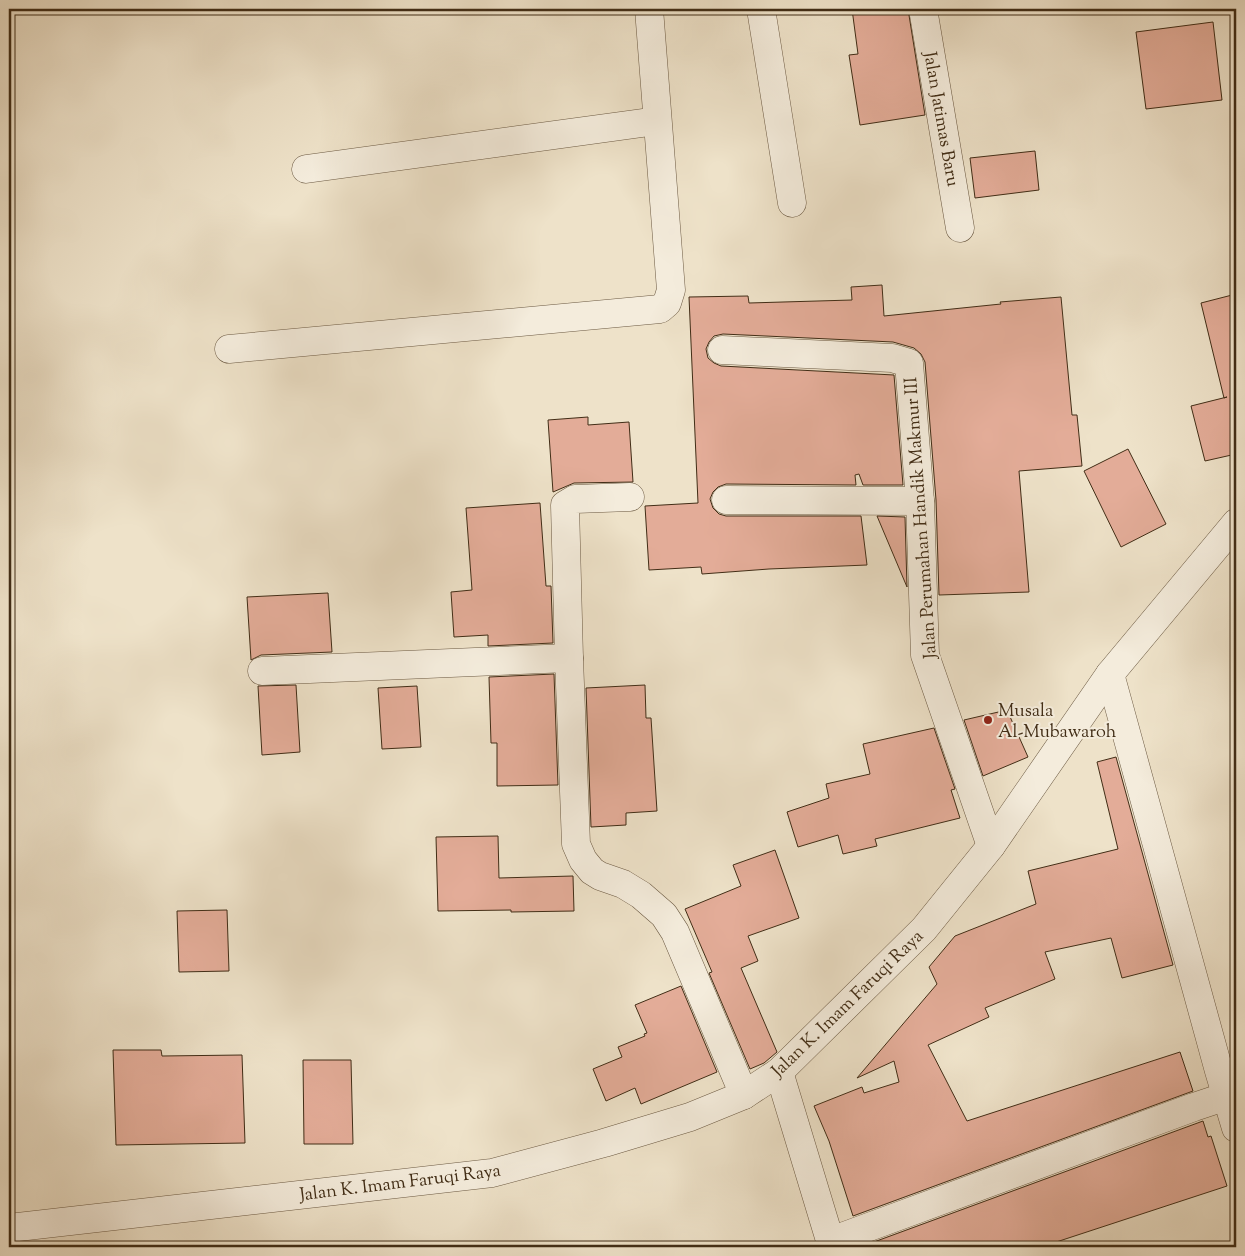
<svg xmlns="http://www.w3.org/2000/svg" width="1245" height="1256" font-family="'Sorts Mill Goudy',serif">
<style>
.building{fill:#e3ac98;stroke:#412d16}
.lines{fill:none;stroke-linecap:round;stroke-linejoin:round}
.minor-casing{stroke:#6c5a43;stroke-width:29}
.minor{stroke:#f4ecdc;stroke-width:28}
.poi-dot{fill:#8f2418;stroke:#f4ecdc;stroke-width:2}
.labels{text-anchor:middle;stroke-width:4;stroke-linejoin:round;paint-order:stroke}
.street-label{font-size:18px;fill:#412d16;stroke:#f4ecdc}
.poi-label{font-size:18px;fill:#412d16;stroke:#f4ecdc;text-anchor:start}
</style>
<rect width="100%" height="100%" fill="#eee2c9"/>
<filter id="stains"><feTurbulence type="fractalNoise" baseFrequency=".004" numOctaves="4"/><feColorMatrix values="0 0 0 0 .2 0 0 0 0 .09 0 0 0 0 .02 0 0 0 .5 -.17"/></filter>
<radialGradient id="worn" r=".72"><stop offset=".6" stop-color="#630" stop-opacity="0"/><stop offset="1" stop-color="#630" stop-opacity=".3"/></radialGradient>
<!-- building -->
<g class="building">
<path d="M852,9H908L925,115L860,125L849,55L858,54Z"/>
<path d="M1213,22L1222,100L1146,109L1136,32Z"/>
<path d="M1035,151L1039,190L975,198L970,158Z"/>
<path d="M882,285L884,316L1001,304L1000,302L1061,297L1072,415H1077L1082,466L1019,471L1029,592L939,595L936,500L925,362L921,354L914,348L893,342L723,334L714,336L709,342L706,349L708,358L714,363L721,366L894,375L903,485H863L859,474L855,475L856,485L726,484L718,487L713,492L710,499L713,508L719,514L726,516H861L867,565L769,569L702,574L701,567L649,570L645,506L698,503L689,297L748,296L749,303L852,300L851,287Z"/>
<path d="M1236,294V454L1205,461L1191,406L1227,397L1224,398L1201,303Z"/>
<path d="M588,417V425L629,422L633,482L574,483L553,492L548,420Z"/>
<path d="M1128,449L1166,524L1121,547L1084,471Z"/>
<path d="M540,503L546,586H551L553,643L488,646V635L454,637L451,592L472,590L466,508Z"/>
<path d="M877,516L905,517L907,587Z"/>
<path d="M328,593L332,652L261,655L251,660L247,597Z"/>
<path d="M554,674L558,785L497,786V743H491L489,677Z"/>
<path d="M296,685L300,752L262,755L258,686Z"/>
<path d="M645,685L646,718H651L657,811L626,813V825L591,827L586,688Z"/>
<path d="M417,686L421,747L382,749L378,688Z"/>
<path d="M1007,710L1028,757L983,776L964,720Z"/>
<path d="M934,728L955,789L951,790L960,818L875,839L877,846L843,854L838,835L798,847L787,812L829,798L826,784L870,774L863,744Z"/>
<path d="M1116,757L1173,965L1122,978L1111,938L1045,952L1055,979L985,1008L989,1017L928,1045L967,1121L1180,1052L1193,1091L853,1216L829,1141L814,1106L862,1087L864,1093L899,1082L894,1061L857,1078L937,984L929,967L955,936L1036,904L1028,871L1118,849L1097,762Z"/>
<path d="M498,836L499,878L573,876L574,911L511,912V910L438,911L436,837Z"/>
<path d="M775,850L799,918L748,936L758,961L741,968L777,1052L764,1063L750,1069L709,973L712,972L685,909L741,886L733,865Z"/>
<path d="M227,910L229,971L179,972L177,911Z"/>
<path d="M681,986L717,1072L641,1104L635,1088L606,1101L593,1069L622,1057L618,1047L645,1036L644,1034L647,1033L635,1005Z"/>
<path d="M113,1050H161L162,1056L242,1055L245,1143L116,1145Z"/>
<path d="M303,1060H351L353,1144H304Z"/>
<path d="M1203,1121L1208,1137L1211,1136L1227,1186L1041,1247H863V1246Z"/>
</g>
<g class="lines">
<defs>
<g id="minor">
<path d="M761,9L792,203"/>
<path d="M923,9L960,228"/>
<path d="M306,169L657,121"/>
<path d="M229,349L660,309L667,303L671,290L649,9"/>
<path d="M722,350L892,358L909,363L920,501L925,655L991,846"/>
<path d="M630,497L575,499L565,505L569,658L576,844L583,860L592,871L600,876L623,884L641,895L664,915L675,932L744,1095"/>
<path d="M726,500L920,501"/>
<path d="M262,671L569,658"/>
<path d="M1110,674L1219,1071L1236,1128"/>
<path d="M779,1072L832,1247"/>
<path d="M9,1228L492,1173L604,1143L690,1117L744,1095L779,1072L924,929L991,846L1110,674L1236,523"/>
<path d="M831,1241L1194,1107L1236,1093"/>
</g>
</defs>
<!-- minor casing -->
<use href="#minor" class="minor-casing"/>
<!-- minor -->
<use href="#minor" class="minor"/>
</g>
<!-- markers -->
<circle class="poi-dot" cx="988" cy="720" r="5"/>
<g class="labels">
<!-- street labels -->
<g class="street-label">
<text transform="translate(942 119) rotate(80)" y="6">Jalan Jatimas Baru</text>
<text transform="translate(920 518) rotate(-94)" y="6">Jalan Perumahan Handik Makmur III</text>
<text transform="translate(847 1003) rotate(-44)" y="6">Jalan K. Imam Faruqi Raya</text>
<text transform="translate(400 1182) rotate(-7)" y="6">Jalan K. Imam Faruqi Raya</text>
</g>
<!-- poi labels -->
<g class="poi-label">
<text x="998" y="716">Musala<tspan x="998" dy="21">Al-Mubawaroh</tspan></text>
</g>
</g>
<!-- margin -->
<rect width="1245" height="1256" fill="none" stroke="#eee2c9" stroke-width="30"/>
<rect x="10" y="10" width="1225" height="1236" fill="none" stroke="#412d16" stroke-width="2.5"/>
<rect x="15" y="15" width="1215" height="1226" fill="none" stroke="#412d16"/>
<rect width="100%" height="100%" filter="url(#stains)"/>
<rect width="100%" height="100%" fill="url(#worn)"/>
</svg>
